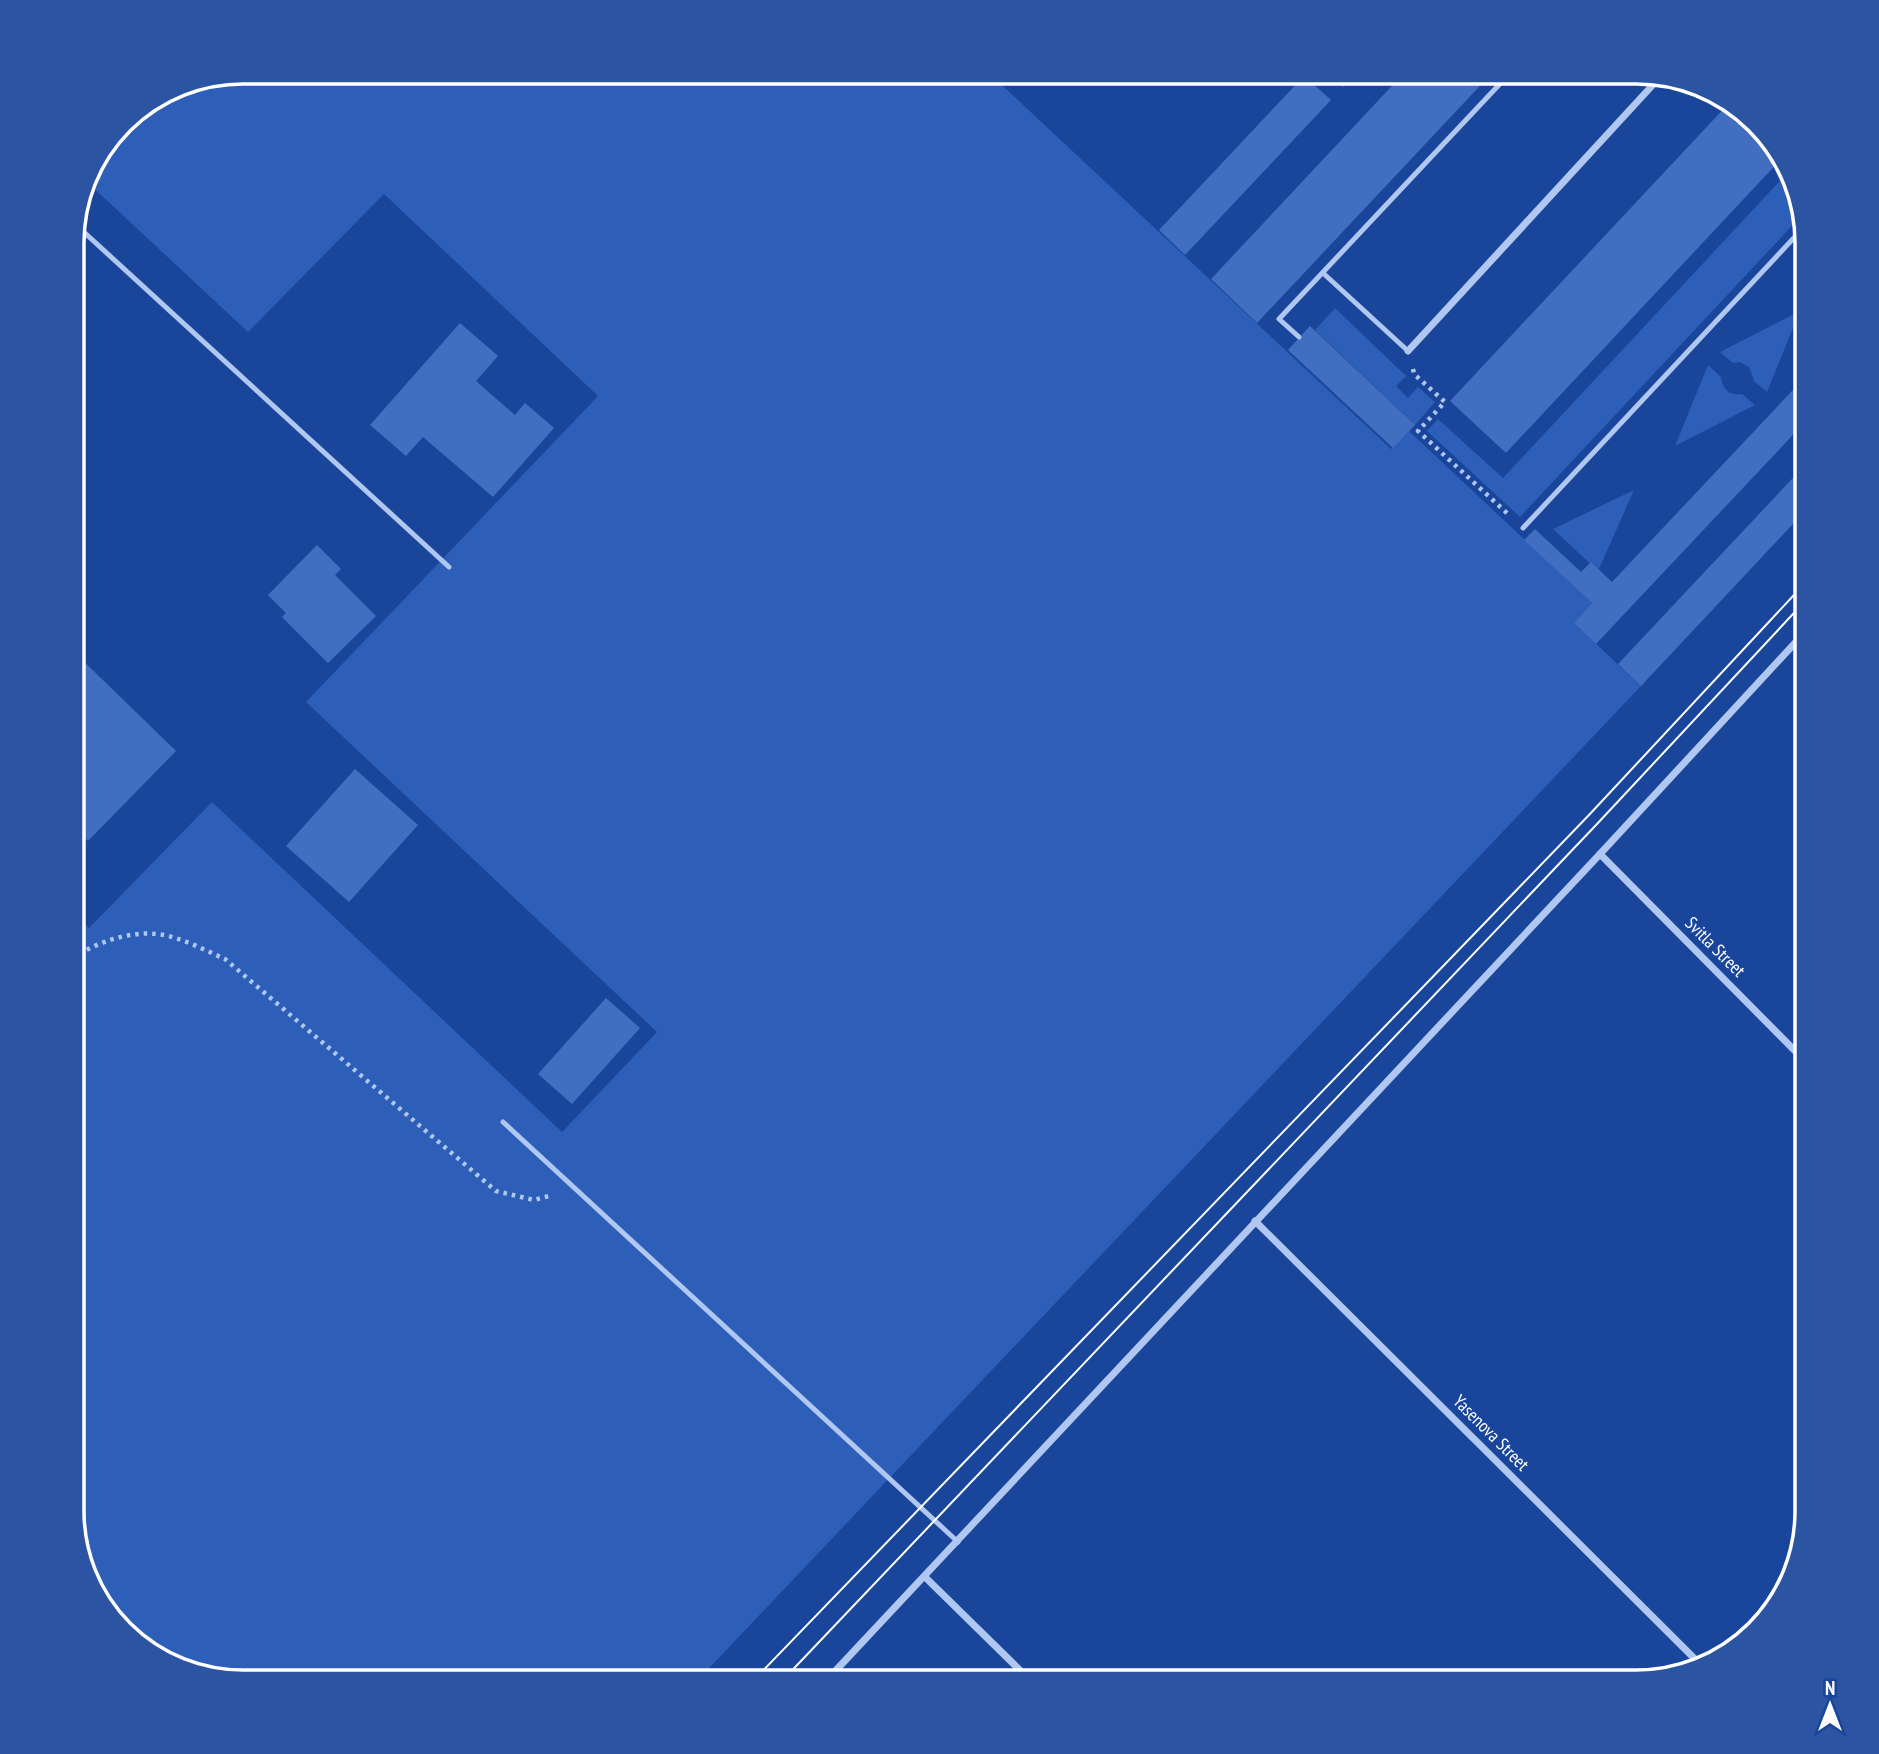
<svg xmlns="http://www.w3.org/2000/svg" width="1879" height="1754" font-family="'PT Sans Narrow',sans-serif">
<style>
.green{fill:#2d5eb8}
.building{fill:#426ec1}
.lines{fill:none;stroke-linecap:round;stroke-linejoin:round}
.path{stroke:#b0c7f1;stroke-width:4.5;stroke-dasharray:3.5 5;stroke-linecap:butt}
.lane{stroke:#b0c7f1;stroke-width:5}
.street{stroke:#b0c7f1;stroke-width:7}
.tram{stroke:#fff;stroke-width:2}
.labels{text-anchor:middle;stroke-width:7;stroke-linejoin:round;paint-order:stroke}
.street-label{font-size:18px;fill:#fff;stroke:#19459b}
.rim{fill:none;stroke:#fff;stroke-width:3.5}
</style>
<rect width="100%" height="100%" fill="#19459b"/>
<!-- green -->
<g class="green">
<path d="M243,72H988L1391,449L1409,431L1592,603L1574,623L1641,686L696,1682H243L177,1669L122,1632L85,1577L72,1522V913L89,928L212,802L562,1132L657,1032L306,702L598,396L384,194L248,332L86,181C95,145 143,98 178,85C197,77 222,76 243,72Z"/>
<path d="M1790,170L1794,177L1803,214L1520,517L1427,431L1438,419L1503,478Z"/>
<path d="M1335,308L1406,376L1396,386L1408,398L1418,387L1435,402L1415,425L1315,330Z"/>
<path d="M1800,311L1767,392L1754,381L1749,367L1740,362L1733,363L1720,352Z"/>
<path d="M1708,365L1721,377C1722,389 1730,396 1742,394L1755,405L1675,446Z"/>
<path d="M1634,490L1598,571L1553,529Z"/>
</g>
<!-- building -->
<g class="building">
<path d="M1326,72H1357L1343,87Z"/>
<path d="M1405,72H1493L1257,323L1211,279Z"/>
<path d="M1304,76L1331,100L1185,255L1159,230Z"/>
<path d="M1730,102L1757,122L1782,158L1506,453L1450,401Z"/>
<path d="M460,323L498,356L476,381L515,415L525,403L554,428L493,497L423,437L406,456L370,425Z"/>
<path d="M1310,326L1415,425L1393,448L1288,350Z"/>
<path d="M1807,375V420L1596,644L1574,623L1592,603L1524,540L1535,529L1581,572L1591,562L1612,582Z"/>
<path d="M1807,463V509L1641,686L1618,664Z"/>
<path d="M317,545L341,569L335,575L376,616L328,663L282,617L286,613L268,595Z"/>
<path d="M72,650L176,751L88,841L72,825Z"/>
<path d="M355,769L418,825L349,902L286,846Z"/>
<path d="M606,998L640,1028L572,1104L538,1074Z"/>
</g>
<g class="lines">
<!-- path -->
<g class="path">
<path d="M1413,369L1414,374L1445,402L1418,431L1508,514"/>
<path d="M72,958C101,940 141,926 175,938C192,943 209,952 225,959L496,1191L534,1200L553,1195"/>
</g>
<!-- lane -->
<g class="lane">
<path d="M74,223L449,567"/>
<path d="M1323,273L1408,351"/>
<path d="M1299,337L1279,319L1511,72"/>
<path d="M1523,528L1805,226"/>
<path d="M503,1122L958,1542"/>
</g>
<!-- street -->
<g class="street">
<path d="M1408,351L1661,76"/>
<path d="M1600,854L1807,1063"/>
<path d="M1255,1221L1704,1668"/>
<path d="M925,1577L1032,1682"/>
<path d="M825,1682L1600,854L1807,630"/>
</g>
<!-- tram -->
<g class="tram">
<path d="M752,1682L1589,815L1807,581"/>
<path d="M781,1682L1597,824L1807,599"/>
</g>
</g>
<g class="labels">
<!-- street labels -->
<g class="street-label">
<text transform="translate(1715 947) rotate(45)" y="6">Svitla Street</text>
<text transform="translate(1491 1433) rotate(45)" y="6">Yasenova Street</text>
</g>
</g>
<!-- crop -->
<path d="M0 0H1879V1754H0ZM243 84H1636A159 159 0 0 1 1795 243V1511A159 159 0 0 1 1636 1670H243A159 159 0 0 1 84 1511V243A159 159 0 0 1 243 84Z" fill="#2b54a3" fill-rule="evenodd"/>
<path class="rim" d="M243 84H1636A159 159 0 0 1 1795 243V1511A159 159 0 0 1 1636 1670H243A159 159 0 0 1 84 1511V243A159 159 0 0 1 243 84Z"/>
<!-- north arrow -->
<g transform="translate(1830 1705)" stroke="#19459b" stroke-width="5" paint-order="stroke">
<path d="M0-5L12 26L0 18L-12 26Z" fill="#ffffff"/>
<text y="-10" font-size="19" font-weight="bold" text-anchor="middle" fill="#ffffff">N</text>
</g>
</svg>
